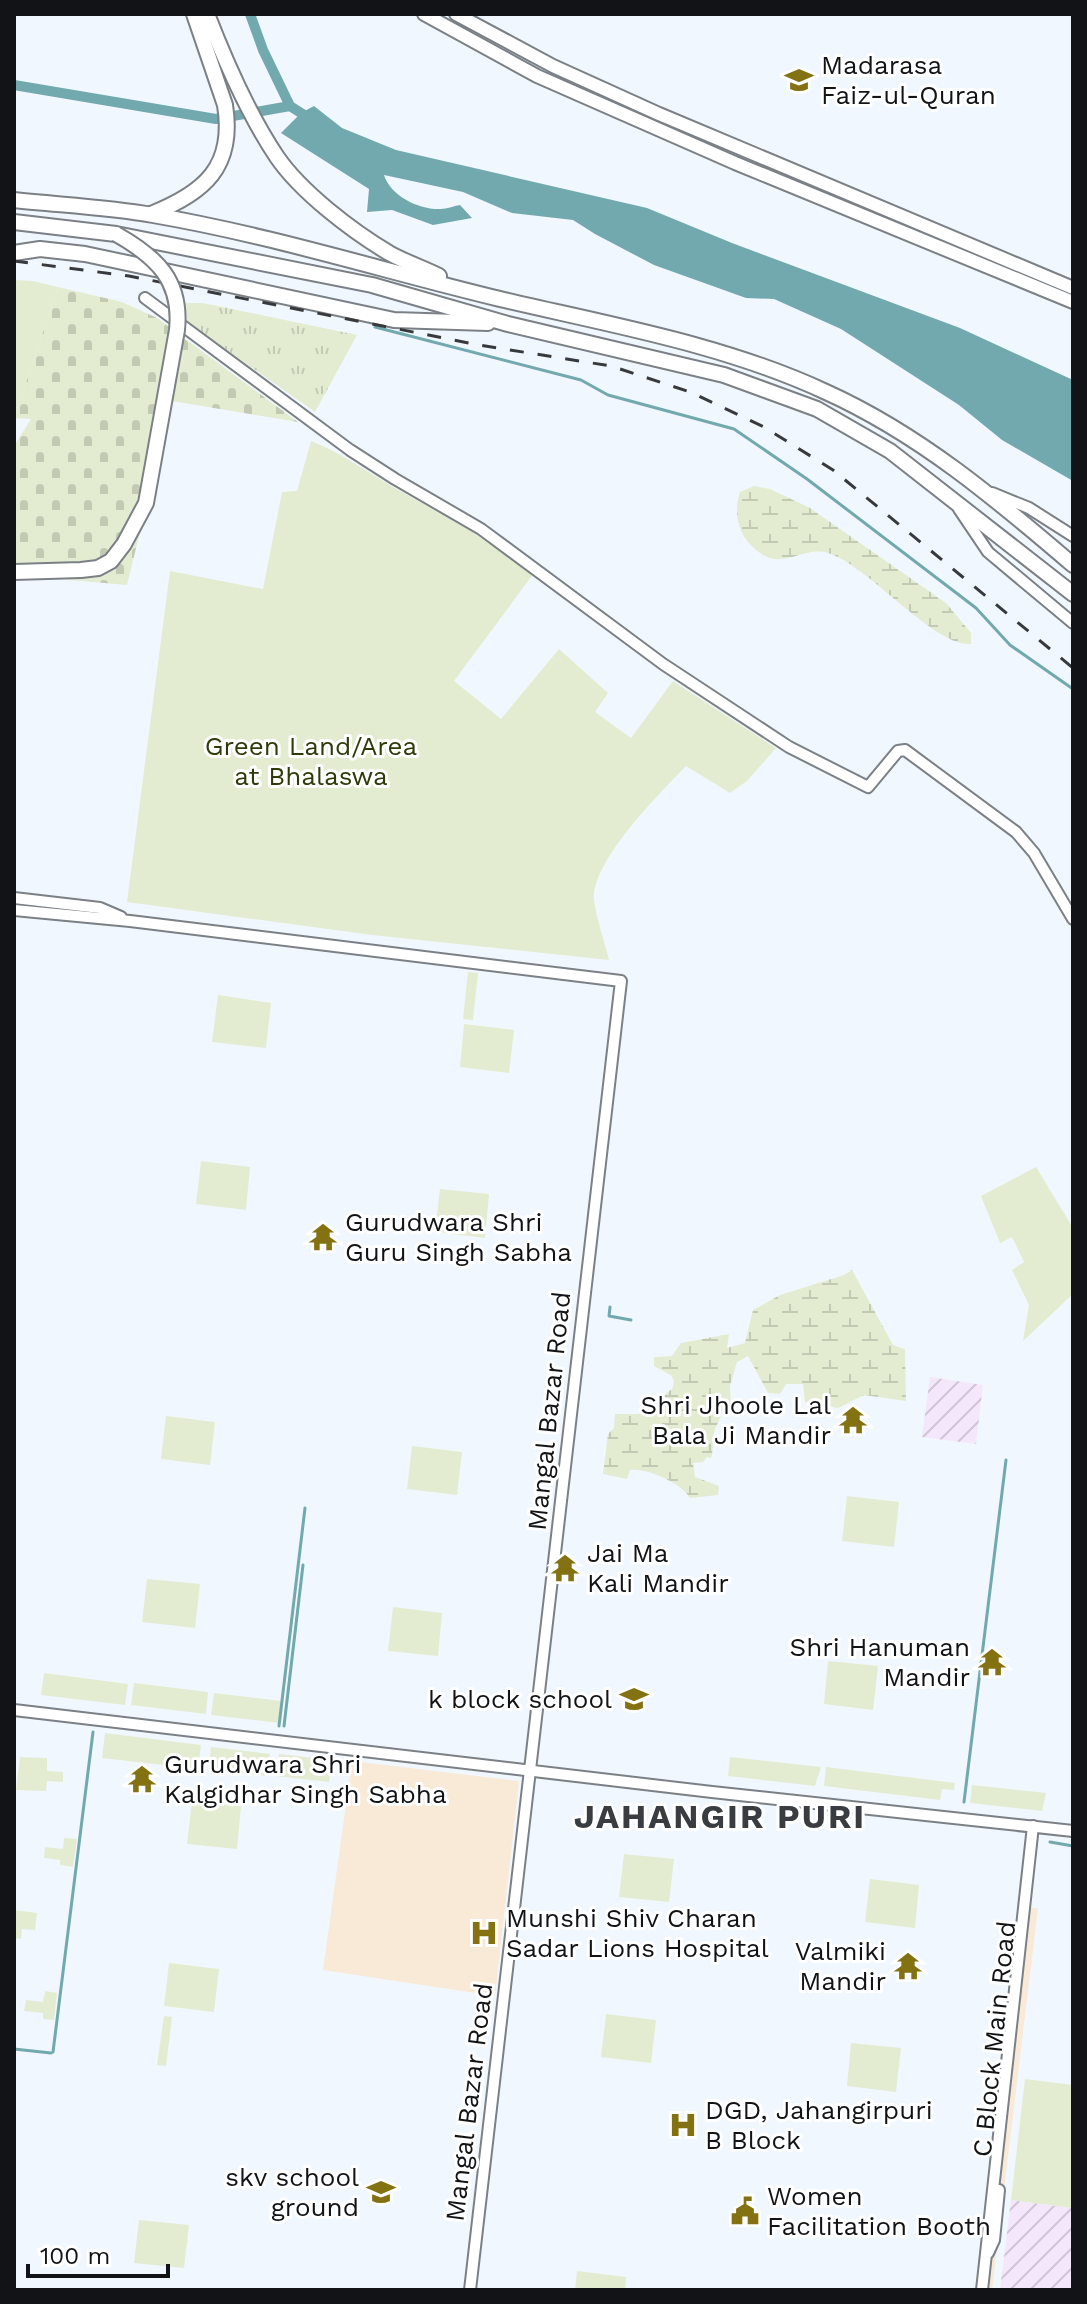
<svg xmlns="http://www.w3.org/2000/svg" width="1087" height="2304" font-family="'Work Sans',sans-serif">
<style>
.commercial{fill:#f8ead7}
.industrial{fill:url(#industrial-furrows)}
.grass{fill:url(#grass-tufts)}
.wetland{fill:url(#wetland-marsh)}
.cemetery{fill:url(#cemetery-stones)}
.green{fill:#e3ecd1}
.water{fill:#71a9af}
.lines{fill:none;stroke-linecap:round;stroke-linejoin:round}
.stream{stroke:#71a9af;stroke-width:3}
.canal{stroke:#71a9af;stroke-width:10}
.tertiary-casing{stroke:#7b8086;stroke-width:14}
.secondary-casing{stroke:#7b8086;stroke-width:16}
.trunk-casing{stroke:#7b8086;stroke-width:18}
.tertiary{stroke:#fff;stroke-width:10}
.secondary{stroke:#fff;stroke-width:12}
.trunk{stroke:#fff;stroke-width:14}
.rail{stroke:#37393c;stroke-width:3;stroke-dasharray:14 14;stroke-linecap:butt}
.trunk-bridge-casing{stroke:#7b8086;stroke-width:18;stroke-linecap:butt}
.trunk-bridge{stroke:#fff;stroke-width:14}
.labels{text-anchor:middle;stroke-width:6;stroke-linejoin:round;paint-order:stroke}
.poi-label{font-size:26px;fill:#121316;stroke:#fff;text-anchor:start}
.park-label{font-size:26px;fill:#2f3a09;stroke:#fff}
.street-label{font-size:26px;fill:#121316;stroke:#fff}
.district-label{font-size:34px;font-weight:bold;letter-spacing:2px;fill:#393d42;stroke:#fff}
</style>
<defs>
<pattern id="industrial-furrows" width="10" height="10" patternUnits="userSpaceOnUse" patternTransform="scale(2)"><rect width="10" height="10" fill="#f4e7fb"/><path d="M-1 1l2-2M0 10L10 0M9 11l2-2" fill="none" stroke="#d0c5d6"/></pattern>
<pattern id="grass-tufts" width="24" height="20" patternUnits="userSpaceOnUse" patternTransform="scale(2)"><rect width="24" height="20" fill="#e3ecd1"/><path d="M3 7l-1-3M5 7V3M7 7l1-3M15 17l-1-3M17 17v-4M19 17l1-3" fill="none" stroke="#c2cab3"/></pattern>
<pattern id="wetland-marsh" width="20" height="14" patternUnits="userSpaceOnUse" patternTransform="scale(2)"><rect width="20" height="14" fill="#e3ecd1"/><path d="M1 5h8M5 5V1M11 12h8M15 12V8" fill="none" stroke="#c2cab3"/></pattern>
<pattern id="cemetery-stones" width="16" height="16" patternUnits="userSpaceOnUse" patternTransform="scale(2)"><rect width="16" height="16" fill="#e3ecd1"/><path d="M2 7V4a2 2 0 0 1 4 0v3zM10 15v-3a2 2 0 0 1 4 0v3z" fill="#c2cab3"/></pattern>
</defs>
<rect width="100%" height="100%" fill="#f1f7fe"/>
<!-- commercial -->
<g class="commercial">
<path d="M352,1761L519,1781L495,1996L323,1970Z"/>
<path d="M1020,1907L1038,1908L992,2290H975Z"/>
</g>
<!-- industrial -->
<g class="industrial">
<path d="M930,1377L983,1385L976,1444L922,1437Z"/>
<path d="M1011,2200L1073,2208V2290H1000Z"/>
</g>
<!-- grass -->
<path class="grass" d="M186,303H203L357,335L315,412L187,322Z"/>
<!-- wetland -->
<g class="wetland">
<path d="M754,486L770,489L810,508L946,603L971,633V644C934,647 868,565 828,553C804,546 786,568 763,555C740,541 732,517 740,492Z"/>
<path d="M852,1270L893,1345L905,1349L906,1401L864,1395L838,1408L805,1402L803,1384H786L780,1394L768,1393L748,1356L737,1362L730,1386L731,1408L722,1410C721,1419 718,1422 715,1429C712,1438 714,1449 711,1458L707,1457L703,1462L693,1463L695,1477L719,1486L718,1495L690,1498C683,1484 646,1467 630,1470L627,1479L603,1474L608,1434L614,1428L615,1414H639L672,1389L674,1382L672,1376L654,1366V1357L672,1356L681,1343L729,1334L727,1348L745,1343L753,1310L780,1295L844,1275Z"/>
</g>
<!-- cemetery -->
<path class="cemetery" d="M58,287L122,302L157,318L298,422L172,401L127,585L14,575V446L31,419L14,418Z"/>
<!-- green -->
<g class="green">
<path d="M14,280L33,281L58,287L14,418Z"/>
<path d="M311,441C344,454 371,475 402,492C447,518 493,541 534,573L454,681L501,719L559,649L608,693L595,712L631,738L673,681L776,748L747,781L730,793L686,766C658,795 600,853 594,893C592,905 606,946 609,960L372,935L127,902L170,571L263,589L282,492L297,491Z"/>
<path d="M468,972L478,973L473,1020L463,1019Z"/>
<path d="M218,995L271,1003L266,1048L212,1042Z"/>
<path d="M464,1024L514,1030L509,1073L460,1067Z"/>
<path d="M201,1161L250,1167L246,1210L196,1204Z"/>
<path d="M1036,1167L1073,1228V1294L1023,1341L1029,1305L1012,1270L1024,1262L1012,1237L1000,1243L981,1196Z"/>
<path d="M440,1189L489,1194L485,1238L435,1232Z"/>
<path d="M166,1416L215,1422L210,1465L161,1459Z"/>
<path d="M412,1446L462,1452L457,1495L407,1489Z"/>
<path d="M847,1496L899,1502L894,1547L842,1541Z"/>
<path d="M147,1579L200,1584L195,1628L142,1622Z"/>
<path d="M393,1607L442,1613L438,1656L388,1651Z"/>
<path d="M828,1661L878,1666L873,1710L824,1704Z"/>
<path d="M44,1673L128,1684L125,1705L41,1695Z"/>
<path d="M134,1683L208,1692L206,1714L131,1705Z"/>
<path d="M214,1693L281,1701L279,1723L211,1715Z"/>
<path d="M105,1733L201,1745L198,1769L102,1758Z"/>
<path d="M211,1747L270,1754L269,1776L209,1770Z"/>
<path d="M279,1754L332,1760L329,1782L276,1776Z"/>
<path d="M20,1757L47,1758V1771L63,1772V1782L47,1781L46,1791L16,1790Z"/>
<path d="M730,1757L821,1767L815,1786L728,1776Z"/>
<path d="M826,1767L955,1783L954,1790L942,1789L940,1800L824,1786Z"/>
<path d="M972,1785L1046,1793L1042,1811L970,1803Z"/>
<path d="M192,1801L241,1806L237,1849L187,1844Z"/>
<path d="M64,1838L77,1839L73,1867L60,1865V1860L44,1858L45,1847L63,1849Z"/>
<path d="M624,1854L674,1859L669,1902L619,1897Z"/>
<path d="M870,1879L919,1885L915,1928L865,1922Z"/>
<path d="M14,1910L37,1913L35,1930L22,1929L21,1939L14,1938Z"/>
<path d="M169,1963L219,1969L214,2012L164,2006Z"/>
<path d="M45,1991L57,1993L54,2020L43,2019V2013L24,2011L26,2000L43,2002Z"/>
<path d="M606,2014L656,2020L651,2063L601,2057Z"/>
<path d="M164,2016L172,2017L166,2066L157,2065Z"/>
<path d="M851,2043L901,2048L896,2092L847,2086Z"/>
<path d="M1025,2079L1073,2085V2208L1011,2200Z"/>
<path d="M139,2220L189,2225L184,2268L134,2263Z"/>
<path d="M577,2271L626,2277L625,2290H575Z"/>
</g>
<!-- water -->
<path class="water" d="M314,106L342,128L396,150L647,208L732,243L960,328L1073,380V481L1002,440L959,405L841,329L774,299L746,298L654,265L595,234L573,220L512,213L463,192L384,175C390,195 418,210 441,209C446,209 454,206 460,205L472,218L433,225L392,210L367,212L369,189L281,133L301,113Z"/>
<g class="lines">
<!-- stream -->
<g class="stream">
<path d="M375,327L581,380L608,395L734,429L807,479L976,608L1010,645L1073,689"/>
<path d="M610,1307L609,1316L631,1320"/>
<path d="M279,1726L305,1508"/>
<path d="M284,1726L303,1565"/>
<path d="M964,1802L1006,1460"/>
<path d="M1050,1842L1073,1846"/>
<path d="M14,2049L51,2053"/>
<path d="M53,2052L93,1732"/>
</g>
<!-- canal -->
<g class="canal">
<path d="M250,14L263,50L290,106"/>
<path d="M14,85L216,119L290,106L312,120"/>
</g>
<defs>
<g id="tertiary">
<path d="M145,298L350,450L395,479L481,529L663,664L789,747L868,787L898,751L905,750L1016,832L1034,853L1073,919"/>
<path d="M992,493L1029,508L1073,536"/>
<path d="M959,509L988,552L1073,623"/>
<path d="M14,898L100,908L121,917"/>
<path d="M14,910L130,921L621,981L470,2290"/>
<path d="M14,1710L712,1792L1073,1831"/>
<path d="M988,2253L994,2240L999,2190"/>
<path d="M982,2290L1033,1826"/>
</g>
<g id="secondary">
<path d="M424,14L537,76L735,163L1073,302"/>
<path d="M456,14L553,66L659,114L1073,288"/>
</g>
<g id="trunk">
<path d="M207,14C226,63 248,114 277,157C301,192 352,231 389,253C405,262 423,268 439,276"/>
<path d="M14,200C60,205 107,207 153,215C270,235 384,271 500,299C610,325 723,344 826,392C919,434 996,499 1073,565"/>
<path d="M151,214C204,193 235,167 225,105L194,14"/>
<path d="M14,222L116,234L372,285L508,324L724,375L817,409L890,451L1073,594"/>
<path d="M14,253L40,249L85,254L394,320L488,323"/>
</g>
</defs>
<!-- tertiary casing -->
<use href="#tertiary" class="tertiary-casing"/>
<!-- secondary casing -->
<use href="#secondary" class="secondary-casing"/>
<!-- trunk casing -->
<use href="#trunk" class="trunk-casing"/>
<!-- tertiary -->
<use href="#tertiary" class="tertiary"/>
<!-- secondary -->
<use href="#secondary" class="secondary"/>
<!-- trunk -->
<use href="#trunk" class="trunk"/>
<!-- rail -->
<path class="rail" d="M14,261L129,276L479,345L611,366L690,392L764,427L833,470L1073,668"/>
<defs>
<path id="trunk-bridge" d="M14,572L81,570L98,568L111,561L124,544L146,503L177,330C182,281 157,257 116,234"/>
</defs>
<!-- trunk-bridge casing -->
<use href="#trunk-bridge" class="trunk-bridge-casing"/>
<!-- trunk-bridge -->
<use href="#trunk-bridge" class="trunk-bridge"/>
</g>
<!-- icons -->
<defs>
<symbol id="school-bare" viewBox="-9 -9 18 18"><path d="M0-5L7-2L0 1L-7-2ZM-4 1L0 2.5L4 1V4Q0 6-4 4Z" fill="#837112" stroke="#fff" stroke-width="2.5" paint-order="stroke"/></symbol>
<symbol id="temple-bare" viewBox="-9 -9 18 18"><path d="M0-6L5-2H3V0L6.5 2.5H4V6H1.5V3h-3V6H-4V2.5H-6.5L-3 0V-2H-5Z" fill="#837112" stroke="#fff" stroke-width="2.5" paint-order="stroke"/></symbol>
<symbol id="hospital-bare" viewBox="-9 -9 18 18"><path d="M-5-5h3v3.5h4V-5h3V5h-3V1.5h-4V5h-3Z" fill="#837112" stroke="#fff" stroke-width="2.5" paint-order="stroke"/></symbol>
<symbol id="civic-bare" viewBox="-9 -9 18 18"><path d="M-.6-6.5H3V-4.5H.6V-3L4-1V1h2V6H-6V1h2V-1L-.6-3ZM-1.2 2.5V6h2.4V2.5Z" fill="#837112" stroke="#fff" stroke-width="2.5" paint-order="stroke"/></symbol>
</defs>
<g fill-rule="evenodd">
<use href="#school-bare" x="779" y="60" width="40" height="40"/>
<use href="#temple-bare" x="303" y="1217" width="40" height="40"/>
<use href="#temple-bare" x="833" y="1400" width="40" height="40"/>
<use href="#temple-bare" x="545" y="1548" width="40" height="40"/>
<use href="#temple-bare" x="972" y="1642" width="40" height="40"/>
<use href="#school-bare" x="614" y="1679" width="40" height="40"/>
<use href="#temple-bare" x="122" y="1759" width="40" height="40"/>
<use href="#hospital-bare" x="464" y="1913" width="40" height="40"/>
<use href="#temple-bare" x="888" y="1946" width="40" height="40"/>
<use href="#hospital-bare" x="663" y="2105" width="40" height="40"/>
<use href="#school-bare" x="361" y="2172" width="40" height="40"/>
<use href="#civic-bare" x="725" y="2191" width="40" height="40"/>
</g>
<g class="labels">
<!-- poi labels -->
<g class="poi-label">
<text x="821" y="74">Madarasa<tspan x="821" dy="30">Faiz-ul-Quran</tspan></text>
<text x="345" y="1231">Gurudwara Shri<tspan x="345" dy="30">Guru Singh Sabha</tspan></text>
<text x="831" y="1414" text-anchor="end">Shri Jhoole Lal<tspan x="831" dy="30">Bala Ji Mandir</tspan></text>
<text x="587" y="1562">Jai Ma<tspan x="587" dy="30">Kali Mandir</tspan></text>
<text x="970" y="1656" text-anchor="end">Shri Hanuman<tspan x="970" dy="30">Mandir</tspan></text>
<text x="612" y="1708" text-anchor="end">k block school</text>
<text x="164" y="1773">Gurudwara Shri<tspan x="164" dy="30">Kalgidhar Singh Sabha</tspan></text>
<text x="506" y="1927">Munshi Shiv Charan<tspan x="506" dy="30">Sadar Lions Hospital</tspan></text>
<text x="886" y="1960" text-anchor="end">Valmiki<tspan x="886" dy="30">Mandir</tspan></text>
<text x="705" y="2119">DGD, Jahangirpuri<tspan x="705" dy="30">B Block</tspan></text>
<text x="359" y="2186" text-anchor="end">skv school<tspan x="359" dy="30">ground</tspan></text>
<text x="767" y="2205">Women<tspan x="767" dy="30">Facilitation Booth</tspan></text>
</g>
<!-- park labels -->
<g class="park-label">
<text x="311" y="755">Green Land/Area<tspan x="311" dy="30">at Bhalaswa</tspan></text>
</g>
<!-- street labels -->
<g class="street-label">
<text transform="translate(549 1411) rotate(-84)" y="9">Mangal Bazar Road</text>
<text transform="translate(994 2039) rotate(-84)" y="9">C Block Main Road</text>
<text transform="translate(469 2102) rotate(-83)" y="9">Mangal Bazar Road</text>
</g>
<!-- district labels -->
<g class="district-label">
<text x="720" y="1828">JAHANGIR PURI</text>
</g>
</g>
<!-- border -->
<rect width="1087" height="2304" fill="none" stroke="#121316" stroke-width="32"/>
<!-- scale -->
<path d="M28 2264v12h140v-12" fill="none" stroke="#121316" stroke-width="4"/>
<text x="40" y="2264" font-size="24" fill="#121316" stroke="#ffffff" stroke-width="6" paint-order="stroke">100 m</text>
</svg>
